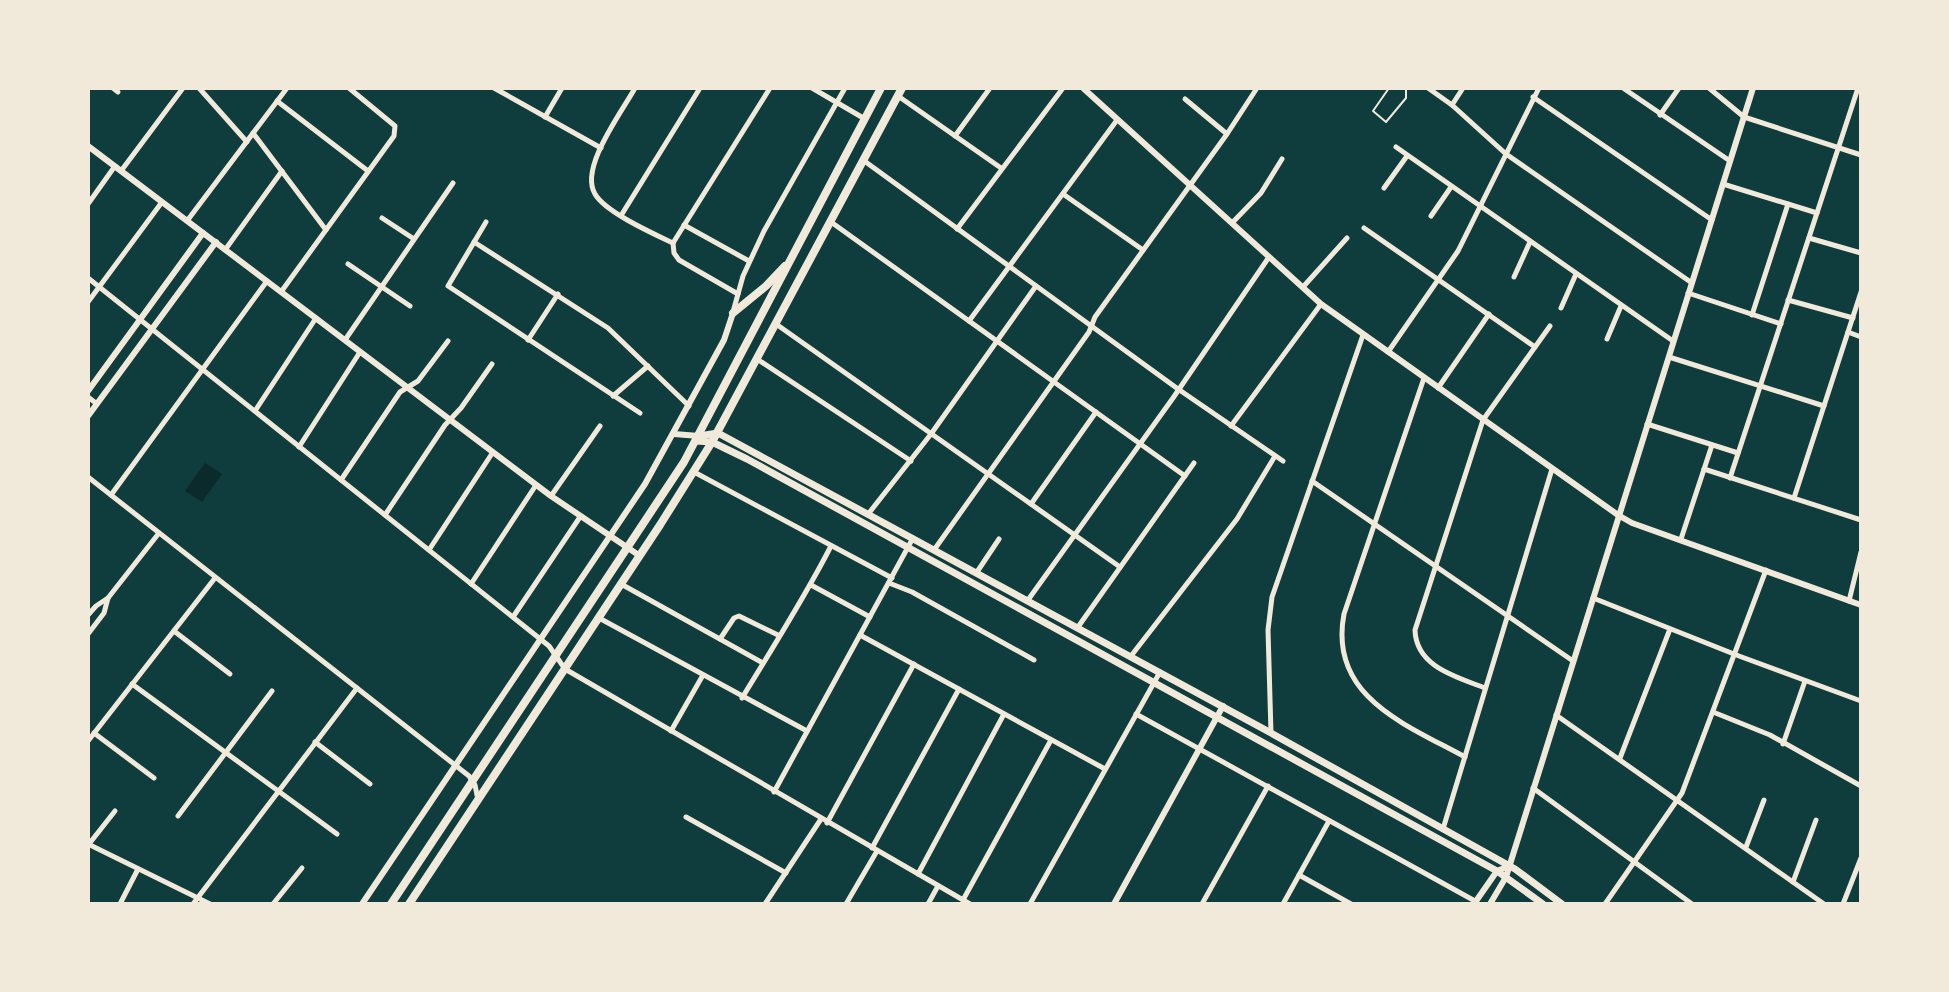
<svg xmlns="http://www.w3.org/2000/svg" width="1949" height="992" font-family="Ubuntu,sans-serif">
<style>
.water{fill:#0a2a2b}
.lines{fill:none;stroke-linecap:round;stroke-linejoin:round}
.service{stroke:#f1e9da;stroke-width:2}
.minor{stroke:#f1e9da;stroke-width:5}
.tertiary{stroke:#f1e9da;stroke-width:6}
.secondary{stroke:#f1e9da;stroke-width:7}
.primary{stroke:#f1e9da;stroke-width:8}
</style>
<rect width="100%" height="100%" fill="#0f3d3e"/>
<!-- water -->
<path class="water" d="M205,463L222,474L202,502L185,491Z"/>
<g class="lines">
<!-- service -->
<path class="service" d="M1389,88L1373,111L1386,122L1406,98V88"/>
<!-- minor -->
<g class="minor">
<path d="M113,88L118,92"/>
<path d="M199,88L247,142"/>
<path d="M494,88L601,148"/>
<path d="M635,88C622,112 579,168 595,194C605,212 654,234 673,243"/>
<path d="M812,88L865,119"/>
<path d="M1428,88L1452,105L1506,154L1692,283"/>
<path d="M1623,88L1730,161"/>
<path d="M1709,88L1744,117L1861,155"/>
<path d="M898,96L1001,168"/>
<path d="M1533,97L1712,220"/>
<path d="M1185,99L1227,134"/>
<path d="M277,101L368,171"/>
<path d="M1452,105L1463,88"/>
<path d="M1660,115L1679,88"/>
<path d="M545,117L562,88"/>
<path d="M253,133L326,230"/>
<path d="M955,136L990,88"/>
<path d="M1396,147L1673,341"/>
<path d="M863,160L1178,389L1283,461"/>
<path d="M121,171L183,88"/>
<path d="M1723,184L1817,213"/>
<path d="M1384,188L1407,156"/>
<path d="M1063,194L1143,250"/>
<path d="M88,204L115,166"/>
<path d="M622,214L700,88"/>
<path d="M1431,216L1451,187"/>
<path d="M382,218L414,239"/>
<path d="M187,221L287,88"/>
<path d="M486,222L448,286L640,413"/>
<path d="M831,222L1185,476"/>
<path d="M1232,223L1261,193L1282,159"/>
<path d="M684,225L749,261"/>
<path d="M1364,228L1535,347"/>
<path d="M957,229L1063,88"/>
<path d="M1809,238L1861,253"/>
<path d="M474,242L608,328L689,406"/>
<path d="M673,243L770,88"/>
<path d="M673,243L674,253L679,260L738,294"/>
<path d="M225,250L282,171"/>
<path d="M348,264L410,306"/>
<path d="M1514,277L1530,242"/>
<path d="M88,278L549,646L565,669L970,904"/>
<path d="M1303,287L1347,238"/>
<path d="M281,292L394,136L395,126L349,88"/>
<path d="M1688,293L1781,324"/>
<path d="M1788,300L1853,318"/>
<path d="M88,302L162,202"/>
<path d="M1561,308L1576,274"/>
<path d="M733,312L743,276L764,231L845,88"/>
<path d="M1752,315L1788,204"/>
<path d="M969,321L1117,120"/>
<path d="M776,324L1120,567"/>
<path d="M1848,332L1861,337"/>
<path d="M1607,339L1621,306"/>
<path d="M345,340L453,183"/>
<path d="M528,340L558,294"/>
<path d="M1388,352L1458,251L1539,88"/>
<path d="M1669,357L1824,406"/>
<path d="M757,359L911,461"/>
<path d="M1424,378L1344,614C1328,697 1407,725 1465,757"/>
<path d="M1438,388L1489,314"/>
<path d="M613,396L648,366"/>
<path d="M88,397L97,404"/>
<path d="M255,411L316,318"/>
<path d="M1647,424L1738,453"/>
<path d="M1231,426L1321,304"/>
<path d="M299,447L360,352"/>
<path d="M1704,469L1861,520"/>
<path d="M694,472L892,578"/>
<path d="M88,477L469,776L475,785L478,800"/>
<path d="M1730,478L1858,88"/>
<path d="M341,480L400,392L418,381L448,341"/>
<path d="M1312,481L1573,661"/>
<path d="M111,495L267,281"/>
<path d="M551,496L600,426"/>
<path d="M1794,498L1861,292"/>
<path d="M1031,504L1096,412"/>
<path d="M869,513L931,434L1036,286"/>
<path d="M385,515L445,425L461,408L492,364"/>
<path d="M1681,539L1712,445"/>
<path d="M429,550L493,452"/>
<path d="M934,550L1089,332L1095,317L1227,134L1257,88"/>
<path d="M977,572L999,539"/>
<path d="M889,583L912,592L1034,660"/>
<path d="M471,584L536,485"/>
<path d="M621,584L763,663"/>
<path d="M811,585L870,617"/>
<path d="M1593,598L1739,656L1861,701"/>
<path d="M1028,600L1173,398L1269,257"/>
<path d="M1849,601L1861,552"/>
<path d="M88,615L96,606L108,598L159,533"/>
<path d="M513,617L580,517"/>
<path d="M599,618L807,731"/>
<path d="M1078,627L1194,463"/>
<path d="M174,631L230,674"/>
<path d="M88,634L104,613L108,598"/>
<path d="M860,635L1105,769"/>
<path d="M720,639L734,618L739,616L778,635"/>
<path d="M1131,656L1237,519L1275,456"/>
<path d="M132,684L337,834"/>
<path d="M1485,688C1457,677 1416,667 1415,630L1483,420L1550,326"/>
<path d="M742,698C773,647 805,597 831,546"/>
<path d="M1713,712L1770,735L1861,786"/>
<path d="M1136,714L1475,901"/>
<path d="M1556,715L1824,904"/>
<path d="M671,731L703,675"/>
<path d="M94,733L154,778"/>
<path d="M1271,733L1268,630L1272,597L1363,335"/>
<path d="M88,741L215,578"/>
<path d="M315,742L370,784"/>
<path d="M1783,744L1805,681"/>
<path d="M1620,758L1670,629"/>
<path d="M1533,788L1692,904"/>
<path d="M774,792L913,538"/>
<path d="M178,816L272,691"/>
<path d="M686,817L786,873"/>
<path d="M827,823L914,664"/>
<path d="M1443,829L1552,469"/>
<path d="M88,844L210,904"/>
<path d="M89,844L115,811"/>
<path d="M1746,847L1764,800"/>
<path d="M872,848L959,689"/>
<path d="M918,874L1004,714"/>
<path d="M1299,875L1351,904"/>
<path d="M1793,882L1816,820"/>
<path d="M963,900L1051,740"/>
<path d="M120,904L138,869"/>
<path d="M193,904L357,688"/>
<path d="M273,904L302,868"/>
<path d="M765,904L821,819"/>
<path d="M846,904L877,851"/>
<path d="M928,904L938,886"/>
<path d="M1030,904L1160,672"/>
<path d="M1202,904L1268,786"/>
<path d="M1283,904L1329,821"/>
<path d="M1605,904L1682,793L1766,570"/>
<path d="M1843,904L1861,858"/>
</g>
<!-- tertiary -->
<g class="tertiary">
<path d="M1083,88L1321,304L1618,515L1632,523L1861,605"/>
<path d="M88,146L551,496L640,556"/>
<path d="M88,391L203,233"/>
<path d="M88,416L216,242"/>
<path d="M674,434L699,436"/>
<path d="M362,904L645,484L724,340L733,313"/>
<path d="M1114,904L1223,706"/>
<path d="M1474,904L1497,871L1509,866"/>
<path d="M1490,904L1506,877L1753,88"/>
</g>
<!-- secondary -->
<g class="secondary">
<path d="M699,436L718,433L1271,733L1515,869L1562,904"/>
<path d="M696,441L712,442L747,459L1497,871L1543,904"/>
</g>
<!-- primary -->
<g class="primary">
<path d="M733,313L766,286L785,266"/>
<path d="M391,904L684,462L881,88"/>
<path d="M409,904L660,525L712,442L902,88"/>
</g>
</g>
<!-- border -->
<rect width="1949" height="992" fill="none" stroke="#f1e9da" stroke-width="180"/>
</svg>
